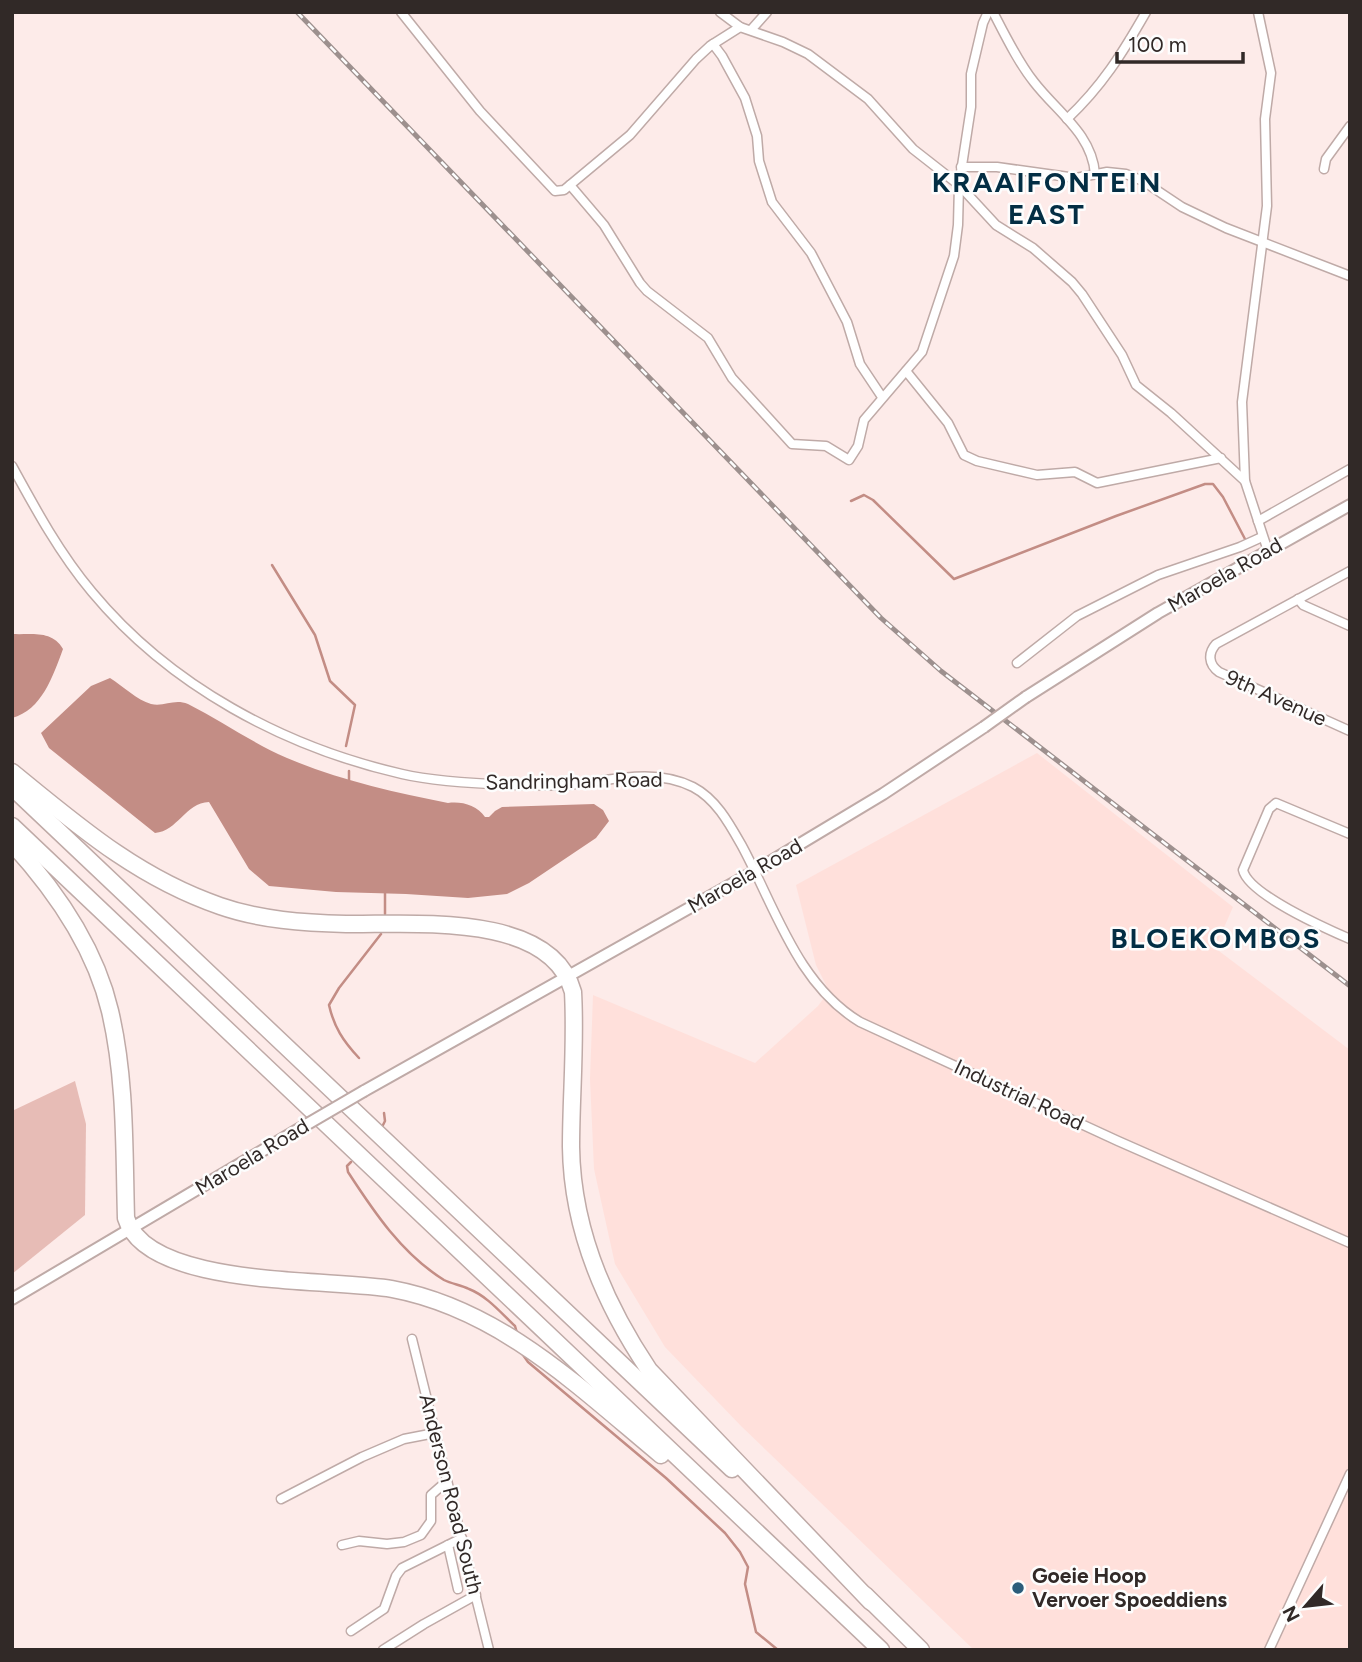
<svg xmlns="http://www.w3.org/2000/svg" width="1362" height="1662" font-family="Figtree,sans-serif">
<style>
.built{fill:#ffe0db}
.green{fill:#e7bcb6}
.water{fill:#c38d85}
.lines{fill:none;stroke-linecap:round;stroke-linejoin:round}
.stream{stroke:#c38d85;stroke-width:2.5}
.minor-casing{stroke:#bfaaa7;stroke-width:11}
.tertiary-casing{stroke:#bfaaa7;stroke-width:14}
.motorway-casing{stroke:#bfaaa7;stroke-width:19}
.minor{stroke:#fff;stroke-width:8}
.tertiary{stroke:#fff;stroke-width:10}
.motorway{stroke:#fff;stroke-width:16}
.rail-casing{stroke:#9d908e;stroke-width:5}
.rail{stroke:#fdfdfd;stroke-width:2.5;stroke-dasharray:8;stroke-linecap:butt}
.tertiary-bridge-casing{stroke:#bfaaa7;stroke-width:14;stroke-linecap:butt}
.tertiary-bridge{stroke:#fff;stroke-width:10}
.poi-dot{fill:#2c5d7b;stroke:#fdfdfd;stroke-width:2.5}
.labels{text-anchor:middle;stroke-width:5;stroke-linejoin:round;paint-order:stroke}
.street-label{font-size:21px;fill:#312927;stroke:#fdfdfd}
.poi-label{font-size:21px;font-weight:bold;fill:#312927;stroke:#fdfdfd;text-anchor:start}
.district-label{font-size:28px;font-weight:bold;letter-spacing:2px;fill:#032e44;stroke:#fdfdfd}
</style>
<rect width="100%" height="100%" fill="#fdebe9"/>
<!-- built -->
<path class="built" d="M1037,753L1233,907L1215,948L1350,1050V1650H974L741,1426L665,1347L615,1264L594,1169L590,1079L593,995L755,1063L818,1006L829,991L816,965L796,885Z"/>
<!-- green -->
<path class="green" d="M75,1081L86,1124L85,1215L12,1274V1111Z"/>
<!-- water -->
<g class="water">
<path d="M12,634C32,635 52,630 63,649C53,676 42,710 12,718Z"/>
<path d="M110,678C123,686 137,700 151,704C165,707 174,698 188,704C222,721 252,743 287,758C339,780 393,792 448,803C461,801 477,805 485,817H489L495,811L502,807L594,804L603,810L609,821L596,838L529,883L507,894L468,898L406,894L336,892L269,886L249,869L209,802C185,803 178,831 155,833L49,748L41,733L91,686Z"/>
</g>
<g class="lines">
<!-- stream -->
<g class="stream">
<path d="M851,501L864,495L873,500L954,579L1116,516L1205,484H1213L1223,497L1245,539"/>
<path d="M272,565L315,635L330,681L355,705L346,746"/>
<path d="M349,771V780"/>
<path d="M385,914V893"/>
<path d="M359,1058C343,1041 334,1027 329,1005L339,988L381,934"/>
<path d="M382,1127L385,1121L384,1113"/>
<path d="M351,1162L347,1166L348,1172C374,1212 402,1254 444,1280C452,1284 461,1285 469,1289C487,1296 501,1313 515,1326L517,1333"/>
<path d="M521,1352L528,1362L666,1478L725,1533L740,1552L748,1567L745,1584L756,1632L778,1650"/>
</g>
<defs>
<g id="minor">
<path d="M401,12L480,111L555,191L564,190L630,135L696,59L710,46L740,27"/>
<path d="M720,12L740,27L783,42L808,54L868,99L913,149L959,185L996,225L1033,248L1072,282L1082,294L1122,355L1136,385L1171,413L1245,481"/>
<path d="M993,12C1005,35 1018,62 1034,82C1057,112 1092,134 1095,174"/>
<path d="M1258,12L1271,73L1265,119L1267,206L1242,402L1245,481L1268,551"/>
<path d="M751,30L767,12"/>
<path d="M713,44L722,56L745,98L757,136L759,161L772,202L811,253L847,322L860,364L882,397"/>
<path d="M1067,119C1102,86 1122,54 1146,12"/>
<path d="M961,167H997L1076,178L1107,172L1126,174L1143,181L1182,207L1226,228L1350,276"/>
<path d="M1324,169L1326,159L1350,126"/>
<path d="M570,185L604,225L640,283L647,291L708,338L732,378L792,444L826,446L849,460L858,446L864,420L922,352L954,256L958,225L959,185L971,107V74L983,23L988,12"/>
<path d="M906,371L948,423L964,455L977,461L1037,475L1075,472L1097,483L1221,458"/>
<path d="M12,466C36,510 60,554 92,592C170,686 284,747 402,774C436,782 483,784 518,785C534,785 551,786 567,785C609,781 653,767 693,787C716,799 729,823 742,846C775,907 797,984 860,1022L1118,1141L1350,1243"/>
<path d="M1258,521L1350,469"/>
<path d="M1350,571L1216,644C1208,653 1208,664 1219,672L1350,731"/>
<path d="M1298,599L1303,605L1350,626"/>
<path d="M1017,663L1077,616L1158,575L1240,547L1262,537"/>
<path d="M1350,834L1276,803L1269,809L1243,870C1248,894 1327,929 1350,939"/>
<path d="M412,1339L489,1650"/>
<path d="M281,1499L362,1457L404,1439L435,1433"/>
<path d="M342,1545L359,1541L387,1544L404,1542L421,1535L431,1521V1495L447,1481"/>
<path d="M448,1545L458,1589"/>
<path d="M351,1631L384,1609L396,1576L402,1568L462,1538"/>
<path d="M383,1650L424,1624L476,1595"/>
<path d="M1269,1650L1350,1474"/>
</g>
<g id="tertiary">
<path d="M1026,697L1158,613L1350,505"/>
<path d="M364,1091L755,871L883,794L984,727"/>
<path d="M12,1299L304,1126"/>
</g>
<g id="motorway">
<path d="M12,772C78,826 138,878 220,906C260,920 304,923 346,924C411,925 551,911 573,992C576,1044 571,1096 571,1147C572,1229 604,1303 649,1370L871,1602"/>
<path d="M12,787L732,1469"/>
<path d="M12,826L881,1650"/>
<path d="M12,843C56,891 95,947 110,1011C126,1079 124,1149 126,1218C147,1289 331,1278 392,1289C500,1309 580,1388 661,1455"/>
<path d="M865,1595L921,1650"/>
</g>
</defs>
<!-- minor casing -->
<use href="#minor" class="minor-casing"/>
<!-- tertiary casing -->
<use href="#tertiary" class="tertiary-casing"/>
<!-- motorway casing -->
<use href="#motorway" class="motorway-casing"/>
<!-- minor -->
<use href="#minor" class="minor"/>
<!-- tertiary -->
<use href="#tertiary" class="tertiary"/>
<!-- motorway -->
<use href="#motorway" class="motorway"/>
<defs>
<path id="rail" d="M297,12L881,618L941,671L1350,986"/>
</defs>
<!-- rail casing -->
<use href="#rail" class="rail-casing"/>
<!-- rail -->
<use href="#rail" class="rail"/>
<defs>
<g id="tertiary-bridge">
<path d="M984,727L1026,697"/>
<path d="M304,1126L364,1091"/>
</g>
</defs>
<!-- tertiary-bridge casing -->
<use href="#tertiary-bridge" class="tertiary-bridge-casing"/>
<!-- tertiary-bridge -->
<use href="#tertiary-bridge" class="tertiary-bridge"/>
</g>
<!-- markers -->
<circle class="poi-dot" cx="1018" cy="1588" r="7"/>
<g class="labels">
<!-- street labels -->
<g class="street-label">
<text transform="translate(1225 575) rotate(-30)" y="7">Maroela Road</text>
<text transform="translate(1276 698) rotate(24)" y="7">9th Avenue</text>
<text transform="translate(574 781) rotate(-1)" y="7">Sandringham Road</text>
<text transform="translate(745 876) rotate(-30)" y="7">Maroela Road</text>
<text transform="translate(1019 1095) rotate(25)" y="7">Industrial Road</text>
<text transform="translate(252 1157) rotate(-31)" y="7">Maroela Road</text>
<text transform="translate(451 1494) rotate(76)" y="7">Anderson Road South</text>
</g>
<!-- poi labels -->
<g class="poi-label">
<text x="1032" y="1583">Goeie Hoop<tspan x="1032" dy="24">Vervoer Spoeddiens</tspan></text>
</g>
<!-- district labels -->
<g class="district-label">
<text x="1047" y="192">KRAAIFONTEIN<tspan x="1047" dy="32">EAST</tspan></text>
<text x="1216" y="948">BLOEKOMBOS</text>
</g>
</g>
<!-- border -->
<rect width="1362" height="1662" fill="none" stroke="#312927" stroke-width="28"/>
<!-- north arrow -->
<g transform="translate(1306 1606) rotate(242)" stroke="#fdfdfd" stroke-width="5" paint-order="stroke">
<path d="M0-5L12 26L0 18L-12 26Z" fill="#312927"/>
<text y="-10" font-size="19" font-weight="bold" text-anchor="middle" fill="#312927">N</text>
</g>
<!-- scale -->
<path d="M1117 52v10h126v-10" fill="none" stroke="#312927" stroke-width="3.5"/>
<text x="1128" y="52" font-size="21" fill="#312927" stroke="#fdfdfd" stroke-width="5" paint-order="stroke">100 m</text>
</svg>
